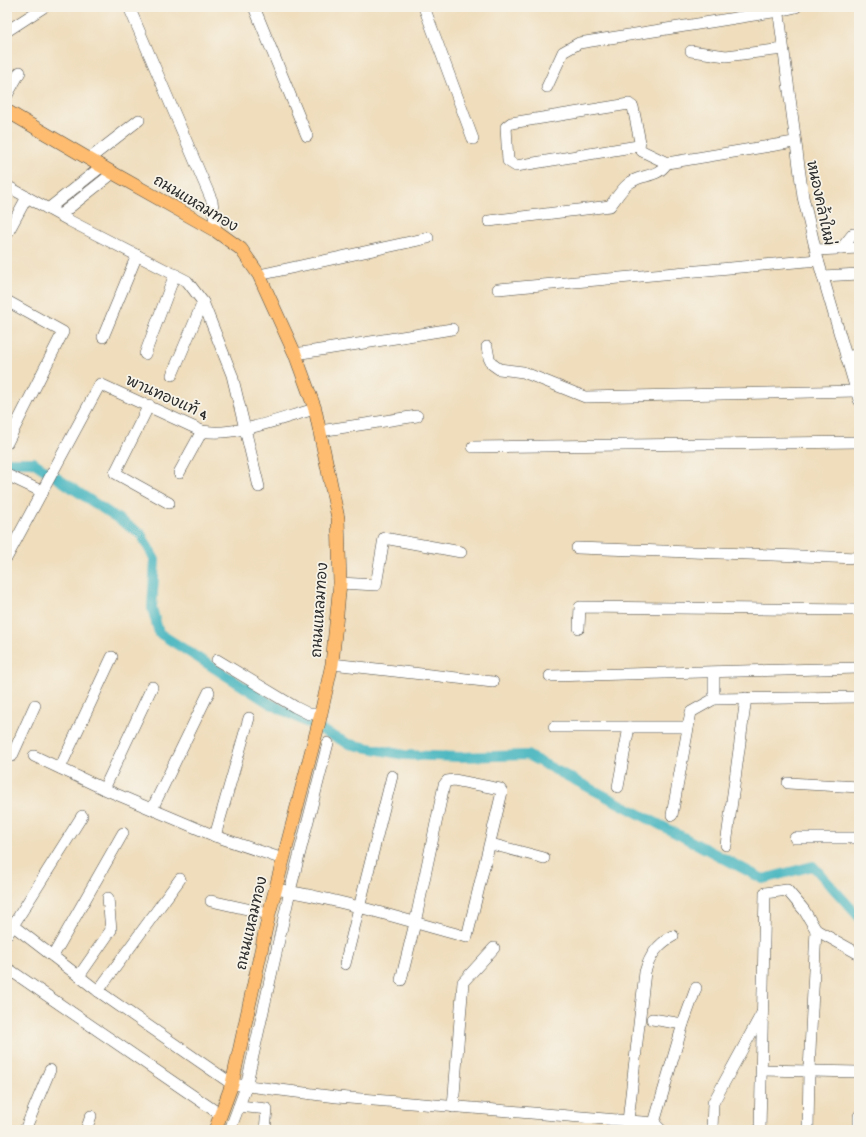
<svg xmlns="http://www.w3.org/2000/svg" width="866" height="1137" font-family="'Gochi Hand','Playpen Sans Thai',sans-serif">
<style>
.lines{fill:none;stroke-linecap:round;stroke-linejoin:round}
.canal{stroke:#47b6c0;stroke-width:10}
.minor-casing{stroke:#484641;stroke-width:12}
.major-casing{stroke:#484641;stroke-width:14}
.minor{stroke:#fff;stroke-width:11}
.major{stroke:#fdbc70;stroke-width:13}
.labels{text-anchor:middle;stroke-width:3.5;stroke-linejoin:round;paint-order:stroke}
.street-label{font-size:15px;fill:#2b2b2b;stroke:#f7f3e8}
</style>
<rect width="100%" height="100%" fill="#f7f3e8"/>
<filter id="ink" filterUnits="userSpaceOnUse"><feTurbulence type="fractalNoise" baseFrequency=".025" numOctaves="2"/><feDisplacementMap in="SourceGraphic" scale="8" xChannelSelector="R" yChannelSelector="G"/><feConvolveMatrix kernelMatrix="1 2 1 2 8 2 1 2 1" color-interpolation-filters="sRGB"/></filter>
<filter id="wash" filterUnits="userSpaceOnUse"><feTurbulence type="fractalNoise" baseFrequency=".012" numOctaves="4" result="noise"/><feDisplacementMap in="SourceGraphic" scale="16" xChannelSelector="R" yChannelSelector="G"/><feGaussianBlur stdDeviation="0.9" result="paint"/><feColorMatrix in="noise" values="0 0 0 0 0 0 0 0 0 0 0 0 0 0 0 0 0 1.4 0 .05"/><feComposite in="paint" operator="in"/></filter>
<g filter="url(#wash)">
<rect width="100%" height="100%" fill="#efddbc"/>
<g class="lines">
<!-- canal -->
<path class="canal" d="M7,462H33L141,534L155,560L152,608L159,633L269,703L349,744L404,755L460,757L527,755L763,879L813,866L859,917"/>
</g>
</g>
<g filter="url(#ink)">
<g class="lines">
<defs>
<g id="minor">
<path d="M129,7L212,201L216,231"/>
<path d="M254,7L307,136"/>
<path d="M424,7L473,139"/>
<path d="M778,7L803,197L818,260L859,400"/>
<path d="M7,31L44,7"/>
<path d="M691,51L726,56L783,49"/>
<path d="M547,87L563,52L579,43L779,11L796,7"/>
<path d="M7,95L20,72"/>
<path d="M629,104L633,107L640,142L638,146L516,166L508,161L506,127L511,123Z"/>
<path d="M638,146L642,151L667,163L794,142"/>
<path d="M89,159L139,120"/>
<path d="M7,186L70,221L187,281L203,302L232,375L259,487"/>
<path d="M48,209L101,167"/>
<path d="M60,215L113,173"/>
<path d="M489,221L610,206C616,199 623,186 631,182C644,173 656,179 667,163"/>
<path d="M7,234L27,197"/>
<path d="M841,249L853,234H859"/>
<path d="M816,250L859,248"/>
<path d="M259,275L428,238"/>
<path d="M823,276L859,274"/>
<path d="M498,289L818,260"/>
<path d="M7,301L63,332L7,443"/>
<path d="M103,337L137,255"/>
<path d="M487,347L489,358L492,364L499,369L523,372L585,397L856,391"/>
<path d="M145,354L175,274"/>
<path d="M295,354L452,329"/>
<path d="M846,357L859,354"/>
<path d="M172,375L203,302"/>
<path d="M149,405L115,473L169,503"/>
<path d="M320,431L417,416"/>
<path d="M473,447L859,442"/>
<path d="M179,473L202,431"/>
<path d="M7,475L43,492"/>
<path d="M577,548L859,558"/>
<path d="M7,557L100,384L202,431C237,437 281,418 315,409"/>
<path d="M340,583L376,585L384,538L461,552"/>
<path d="M579,628L580,607L859,610"/>
<path d="M217,660L295,707L309,714H321"/>
<path d="M332,664L493,682"/>
<path d="M550,676L859,668"/>
<path d="M714,699V673"/>
<path d="M554,727H688"/>
<path d="M7,754L12,756L35,705"/>
<path d="M34,756L104,789L215,836L283,859"/>
<path d="M60,768L112,657"/>
<path d="M788,783L859,787"/>
<path d="M618,787L629,727"/>
<path d="M104,789L152,687"/>
<path d="M152,809L209,692"/>
<path d="M672,815L691,712L714,699L859,697"/>
<path d="M215,836L249,718"/>
<path d="M795,838H859"/>
<path d="M491,844L544,858"/>
<path d="M726,845L746,698"/>
<path d="M275,889C340,899 404,920 467,937L502,792L500,789L454,780L447,781L444,785L415,923L401,980"/>
<path d="M211,901L269,914"/>
<path d="M7,921L98,991L232,1084L337,1097L654,1123L661,1130"/>
<path d="M7,935L82,816"/>
<path d="M53,956L123,833"/>
<path d="M345,964L392,776"/>
<path d="M7,968L221,1115"/>
<path d="M79,976L111,930L108,898"/>
<path d="M98,991L180,879"/>
<path d="M652,1019L683,1024"/>
<path d="M762,1070L859,1072"/>
<path d="M239,1106L267,1109L265,1130"/>
<path d="M453,1107L463,982L494,948"/>
<path d="M628,1121L645,972C650,955 658,944 673,936"/>
<path d="M654,1123L683,1024L696,988"/>
<path d="M25,1130L50,1070"/>
<path d="M86,1130L91,1116"/>
<path d="M230,1130L246,1087L290,891L328,743"/>
<path d="M712,1130L713,1103L762,1013"/>
<path d="M760,1130L765,893L787,890L804,910L816,930L859,954"/>
<path d="M808,1130L809,1071L816,930"/>
<path d="M859,1130V1116"/>
</g>
<path id="major" d="M7,111L113,173L216,231L241,249L259,275L295,354L315,409L338,518L340,583L332,664L319,722L269,914L232,1084L215,1130"/>
</defs>
<!-- minor casing -->
<use href="#minor" class="minor-casing"/>
<!-- major casing -->
<use href="#major" class="major-casing"/>
<!-- minor -->
<use href="#minor" class="minor"/>
<!-- major -->
<use href="#major" class="major"/>
</g>
</g>
<g class="labels">
<!-- street labels -->
<g class="street-label">
<text transform="translate(196 203) rotate(31)" y="5">ถนนแหลมทอง</text>
<text transform="translate(821 203) rotate(78)" y="5">หนองคล้าใหม่</text>
<text transform="translate(167 397) rotate(24)" y="5">พานทองแท้ 4</text>
<text transform="translate(319 610) rotate(-86)" y="5">ถนนแหลมทอง</text>
<text transform="translate(251 923) rotate(-77)" y="5">ถนนแหลมทอง</text>
</g>
</g>
<!-- margin -->
<rect width="866" height="1137" fill="none" stroke="#f7f3e8" stroke-width="24"/>
</svg>
